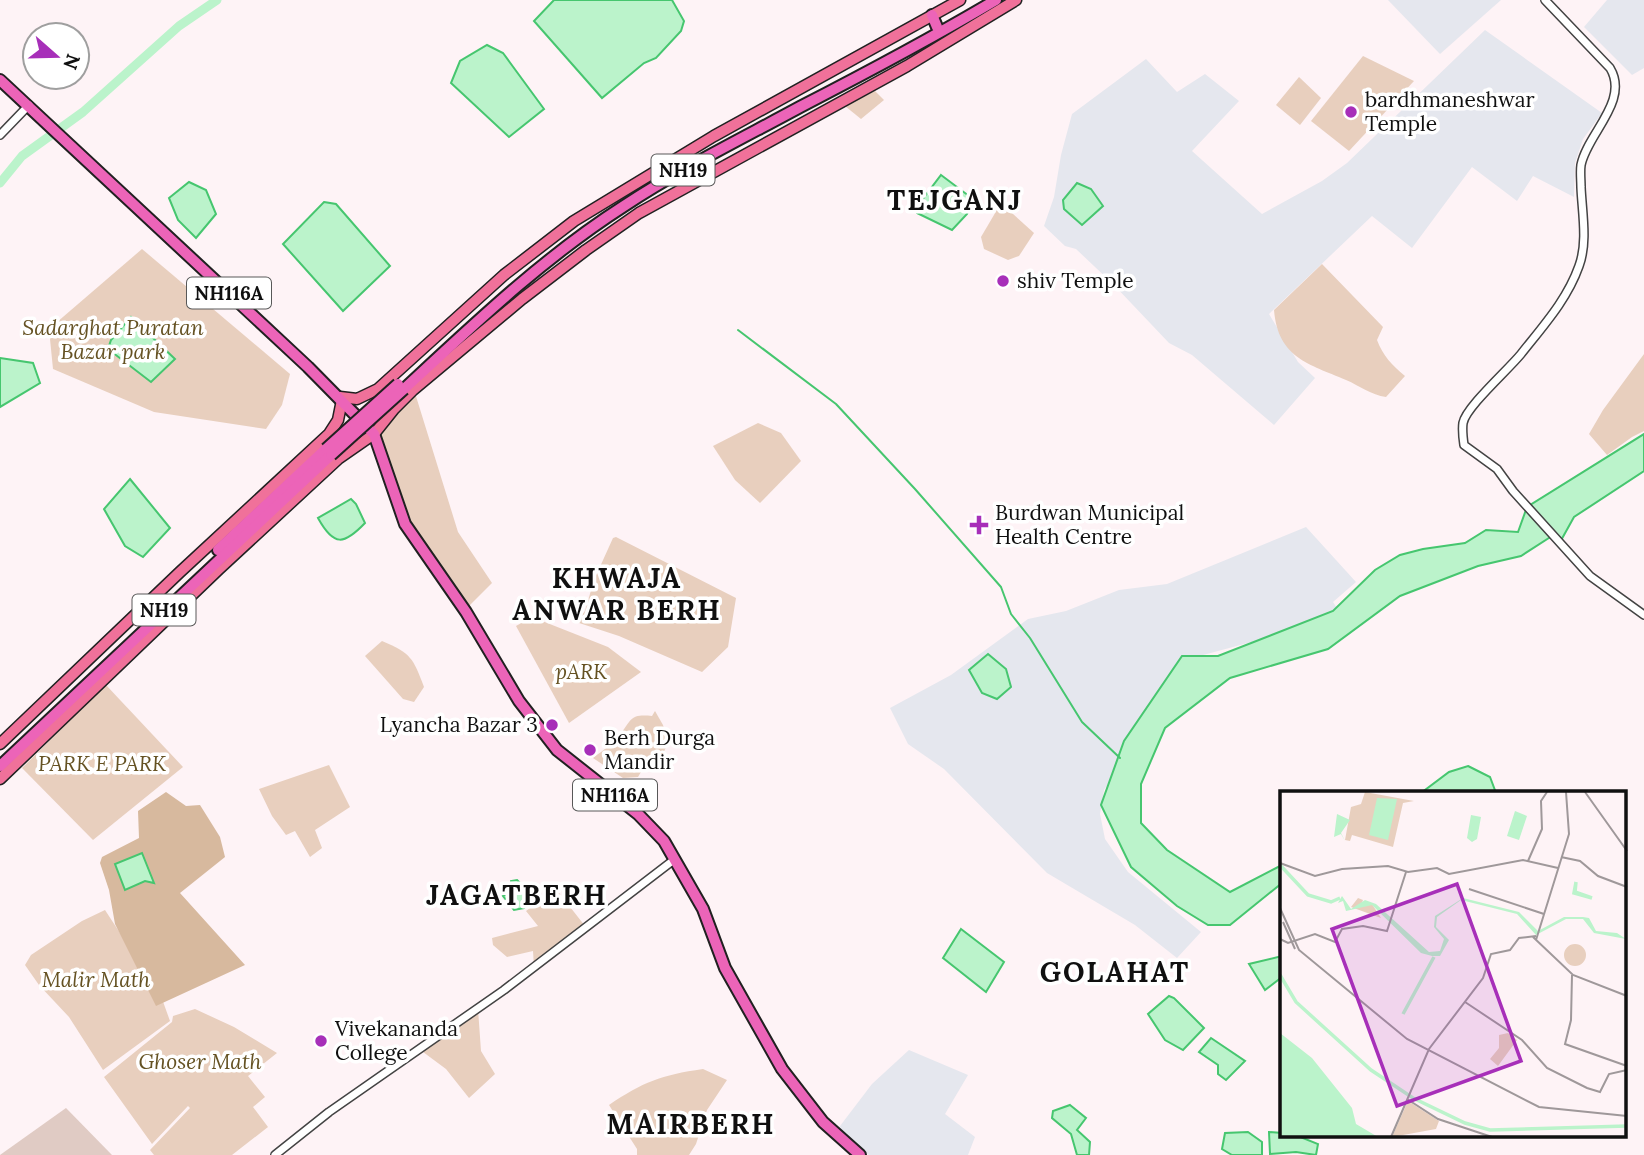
<svg xmlns="http://www.w3.org/2000/svg" width="1644" height="1155" font-family="Lora,serif">
<style>
.industrial{fill:#e5e7ee}
.green{fill:#e8cfbe}
.forest{fill:#d7b99e}
.cemetery{fill:#e0cbc4}
.water{fill:#bbf3cb;stroke:#46c66f;stroke-width:2}
.lines{fill:none;stroke-linecap:round;stroke-linejoin:round}
.stream{stroke:#46c66f;stroke-width:2}
.river{stroke:#bbf3cb;stroke-width:9}
.minor-casing{stroke:#434343;stroke-width:10}
.major-casing{stroke:#212121;stroke-width:13}
.highway-casing{stroke:#212121;stroke-width:14}
.minor{stroke:#fff;stroke-width:7}
.major{stroke:#f0719a;stroke-width:10}
.highway{stroke:#ec64b8;stroke-width:10}
.highway-bridge-casing{stroke:#212121;stroke-width:14;stroke-linecap:butt}
.highway-bridge{stroke:#ec64b8;stroke-width:10}
.poi-dot{fill:#a72fb9;stroke:#fff;stroke-width:2.5}
.labels{text-anchor:middle;stroke-width:7;stroke-linejoin:round;paint-order:stroke}
.shield{fill:#fff;stroke:#585858;stroke-width:2}
.shield-label{font-size:19px;font-weight:bold;fill:#101010}
.poi-label{font-size:21px;fill:#101010;stroke:#fff;text-anchor:start}
.park-label{font-size:21px;font-style:italic;fill:#655223;stroke:#fff}
.district-label{font-size:28px;font-weight:bold;letter-spacing:2px;fill:#101010;stroke:#fff}
.inset-river{fill:none;stroke:#bbf3cb;stroke-width:3.5}
.inset-road{fill:none;stroke:#9f989a;stroke-width:2}
.view{fill:#a72fb9;fill-opacity:0.15;stroke:#a72fb9;stroke-width:3.5}
.inset-edge{fill:none;stroke:#101010;stroke-width:3.5}
</style>
<rect width="100%" height="100%" fill="#fef3f6"/>
<!-- industrial -->
<g class="industrial">
<path d="M1388,0H1501L1440,54Z"/>
<path d="M1607,0H1644V68L1632,75L1584,27Z"/>
<path d="M1485,30L1602,113L1583,139L1575,163L1574,197L1533,176L1517,201L1472,167L1412,248L1372,216L1269,314L1298,362L1315,378L1274,425L1192,355L1169,343L1113,284L1076,249L1065,246L1044,226L1054,197L1061,155L1072,114L1146,59L1177,92L1205,74L1239,101L1192,151L1262,214L1322,181L1347,163Z"/>
<path d="M1306,527L1356,582L1333,602L1337,608L1319,624L1192,658L1104,790L1100,814L1105,839L1128,872L1201,932L1177,958L1135,925L1047,873L944,769L908,744L890,708L951,675L1028,619L1066,611L1119,590L1167,584Z"/>
<path d="M909,1050L968,1075L945,1114L975,1137L968,1155H869L837,1130L872,1084Z"/>
</g>
<!-- green -->
<g class="green">
<path d="M1363,56L1414,81L1349,151L1311,121Z"/>
<path d="M1299,77L1321,98L1300,125L1276,105Z"/>
<path d="M875,91L884,100L861,119L845,106Z"/>
<path d="M1001,203L1034,233L1019,256L1008,260L984,249L981,237Z"/>
<path d="M142,249L290,374L282,405L266,429L154,412L53,369L49,329Z"/>
<path d="M1322,264L1383,327L1377,340C1383,356 1392,365 1405,376L1386,397C1371,395 1360,386 1346,380C1309,364 1278,358 1274,310Z"/>
<path d="M1644,354V431L1632,437L1607,455L1589,434L1603,410Z"/>
<path d="M415,393L458,532L492,583L466,609L405,522L376,434Z"/>
<path d="M758,423L781,433L801,461L760,503L735,480L713,446Z"/>
<path d="M616,537L736,598L728,647L702,672L619,636L576,622L585,611L594,580L613,538Z"/>
<path d="M532,617L608,647L641,672L569,723L516,626Z"/>
<path d="M382,641C411,653 413,658 424,687L414,702L403,699L365,656Z"/>
<path d="M106,685L183,767L93,840L22,768Z"/>
<path d="M655,711L663,725L668,742L663,754L647,762L638,777L623,778L593,758C602,751 613,744 620,735C632,719 630,714 652,716Z"/>
<path d="M329,765L350,807L315,830L322,848L310,857L295,831L286,835L272,816L259,789Z"/>
<path d="M556,889L585,926L534,967L533,951L507,957L493,945L492,938L538,926L526,911Z"/>
<path d="M105,910L161,996L170,1021L103,1070L69,1017L39,985L25,965L31,955L82,921Z"/>
<path d="M195,1009L234,1027L277,1053L248,1076L265,1097L253,1107L268,1127L232,1155H154L150,1150L190,1108L188,1106L152,1144L104,1077L172,1022L173,1016Z"/>
<path d="M478,1009L481,1051L495,1074L469,1098L446,1069L419,1049Z"/>
<path d="M703,1069L727,1080L707,1110L696,1144L689,1155H637V1149L609,1105C643,1082 661,1075 703,1069Z"/>
</g>
<!-- forest -->
<path class="forest" d="M166,792L186,806L200,805L220,837L225,857L180,893L245,965L156,1006L115,924L109,890L100,863L102,857L139,838L138,811Z"/>
<!-- cemetery -->
<path class="cemetery" d="M66,1108L112,1155H0Z"/>
<!-- water -->
<g class="water">
<path d="M554,0H672L684,21L681,31L656,58L644,63L602,98L534,21Z"/>
<path d="M487,45L503,53L544,109L509,137L451,83L460,61Z"/>
<path d="M941,175L973,199L967,214L952,230L917,213L916,208Z"/>
<path d="M189,182L206,190L216,214L196,238L178,220L169,198Z"/>
<path d="M1077,183L1091,189L1103,206L1082,225L1064,209L1063,200Z"/>
<path d="M324,202L336,204L390,266L343,311L283,244Z"/>
<path d="M131,317L175,359L151,382L108,349L111,340Z"/>
<path d="M0,358L33,363L40,383L0,407Z"/>
<path d="M1644,434V471L1574,517L1559,544L1552,536L1521,556L1478,566L1400,596L1328,649L1230,678L1165,728L1141,784V823L1167,850L1230,892L1282,865V883L1230,925H1208L1177,906L1131,867L1101,805L1124,741L1182,656H1218L1333,611L1375,570L1400,555L1423,549L1465,543L1486,530L1518,532L1527,507Z"/>
<path d="M130,479L170,528L143,557L125,546L104,509Z"/>
<path d="M351,499L356,504L365,523C344,545 334,547 318,518Z"/>
<path d="M988,654L1006,669L1011,687L997,699L982,693L969,670Z"/>
<path d="M1468,766L1490,777L1496,793H1421L1449,772Z"/>
<path d="M142,853L154,883L145,881L125,890L115,864Z"/>
<path d="M517,880L525,888L532,899L524,908L514,910L503,896L506,894V887L511,884V881Z"/>
<path d="M961,929L1004,962L986,992L943,958Z"/>
<path d="M1282,956V977L1265,990L1249,964Z"/>
<path d="M1169,996L1174,998L1204,1028L1183,1050L1165,1040L1148,1014Z"/>
<path d="M1211,1038L1245,1061L1226,1080L1218,1074V1065L1199,1052Z"/>
<path d="M1070,1105L1086,1118L1077,1130L1090,1142L1089,1155H1077L1071,1134L1052,1118L1053,1111Z"/>
<path d="M1248,1132L1262,1142V1155H1232L1222,1149L1225,1133Z"/>
<path d="M1269,1132L1282,1133V1136H1298L1318,1144L1316,1155L1296,1152L1270,1154Z"/>
</g>
<g class="lines">
<!-- stream -->
<path class="stream" d="M738,330L836,404L915,489L1001,587L1011,614L1030,638L1082,722L1120,758"/>
<!-- river -->
<path class="river" d="M0,183L22,156L83,112L179,26L217,0"/>
<defs>
<g id="minor">
<path d="M1545,0L1610,68C1630,101 1587,134 1581,165C1580,172 1581,180 1581,187C1582,212 1588,242 1579,266C1567,300 1543,326 1521,354C1508,370 1466,407 1463,423C1462,430 1463,438 1464,445L1497,469L1513,491L1590,576L1644,615"/>
<path d="M0,135L29,105"/>
<path d="M275,1155L329,1112L504,990L675,859"/>
</g>
<g id="major">
<path d="M340,397L357,399L378,389L504,275L574,221L714,136L960,0"/>
<path d="M0,744L180,572L329,434L338,420L342,400"/>
<path d="M0,779L219,569L338,459L374,434L394,409L413,390L522,299L586,250L639,213L907,66L1016,0"/>
</g>
<g id="highway">
<path d="M932,15L937,27"/>
<path d="M0,80L308,367L374,434L405,524L466,612L519,701L557,750L638,814L664,841L703,909L725,968L782,1069L823,1122L860,1155"/>
<path d="M404,389C474,324 543,258 624,206C680,169 741,139 800,107C866,73 932,38 996,0"/>
<path d="M218,550L326,449"/>
<path d="M0,766L331,455"/>
</g>
</defs>
<!-- minor casing -->
<use href="#minor" class="minor-casing"/>
<!-- major casing -->
<use href="#major" class="major-casing"/>
<!-- highway casing -->
<use href="#highway" class="highway-casing"/>
<!-- minor -->
<use href="#minor" class="minor"/>
<!-- major -->
<use href="#major" class="major"/>
<!-- highway -->
<use href="#highway" class="highway"/>
<defs>
<g id="highway-bridge">
<path d="M326,449L398,384"/>
<path d="M331,455L404,389"/>
</g>
</defs>
<!-- highway-bridge casing -->
<use href="#highway-bridge" class="highway-bridge-casing"/>
<!-- highway-bridge -->
<use href="#highway-bridge" class="highway-bridge"/>
</g>
<!-- markers -->
<g class="poi-dot">
<circle cx="1351" cy="112" r="7"/>
<circle cx="1003" cy="281" r="7"/>
<path d="M975.5 514.5h7v7h7v7h-7v7h-7v-7h-7v-7h7z"/>
<circle cx="552" cy="725" r="7"/>
<circle cx="590" cy="750" r="7"/>
<circle cx="321" cy="1041" r="7"/>
</g>
<g class="labels">
<!-- shield labels -->
<g class="shield">
<rect x="651.5" y="154.5" width="63" height="31" rx="5"/>
<rect x="187" y="277.5" width="84" height="31" rx="5"/>
<rect x="132.5" y="594.5" width="63" height="31" rx="5"/>
<rect x="573" y="779.5" width="84" height="31" rx="5"/>
</g>
<g class="shield-label">
<text x="683" y="177">NH19</text>
<text x="229" y="300">NH116A</text>
<text x="164" y="617">NH19</text>
<text x="615" y="802">NH116A</text>
</g>
<!-- poi labels -->
<g class="poi-label">
<text x="1365" y="107">bardhmaneshwar<tspan x="1365" dy="24">Temple</tspan></text>
<text x="1017" y="288">shiv Temple</text>
<text x="995" y="520">Burdwan Municipal<tspan x="995" dy="24">Health Centre</tspan></text>
<text x="538" y="732" text-anchor="end">Lyancha Bazar 3</text>
<text x="604" y="745">Berh Durga<tspan x="604" dy="24">Mandir</tspan></text>
<text x="335" y="1036">Vivekananda<tspan x="335" dy="24">College</tspan></text>
</g>
<!-- park labels -->
<g class="park-label">
<text x="113" y="335">Sadarghat Puratan<tspan x="113" dy="24">Bazar park</tspan></text>
<text x="581" y="679">pARK</text>
<text x="102" y="771">PARK E PARK</text>
<text x="96" y="987">Malir Math</text>
<text x="200" y="1069">Ghoser Math</text>
</g>
<!-- district labels -->
<g class="district-label">
<text x="955" y="210">TEJGANJ</text>
<text x="617" y="588">KHWAJA<tspan x="617" dy="32">ANWAR BERH</tspan></text>
<text x="517" y="905">JAGATBERH</text>
<text x="1115" y="982">GOLAHAT</text>
<text x="691" y="1134">MAIRBERH</text>
</g>
</g>
<!-- overview -->
<g transform="translate(1280 791)">
<rect width="346" height="346" fill="#fef3f6"/>
<path d="M85,1L134,10L123,12L113,56L72,44L70,50L65,49L71,16L81,13ZM78,107L83,109L81,114L92,113L101,127L71,116ZM284 164a11 11 0 1 1 22 0a11 11 0 1 1-22 0ZM228,242L237,249L218,275L210,268L219,257V244ZM128,310L159,330L156,338L112,346Z" fill="#e8cfbe"/>
<path d="M97,7L117,8L108,49L89,44ZM235,20L247,25L239,49L227,45ZM57,23L70,29L61,42L65,50L61,43L54,46ZM191,24L201,26L197,48L192,51L187,47ZM62,105L71,118L85,109L96,113L149,161L160,160L164,148L154,136L155,125L183,107L239,121L258,140L284,126H303L309,127L316,140L337,142L346,148L314,142L303,128H286L256,144L237,123L181,109L157,126L156,136L169,149L160,165H152L141,162L92,114L66,120L63,110L58,112ZM0,242L32,267L72,317L76,333L98,346H0Z" fill="#bbf3cb"/>
<path class="inset-river" d="M0,74L28,104L51,111L60,107M296,91L295,101L312,107L294,102ZM0,184L16,211L91,279L133,307L185,332L210,339L347,335M123,223L154,166"/>
<path class="inset-road" d="M305,1L347,60M281,66L300,70L318,85L347,96M248,70L262,38L261,10L267,1M0,72L35,85L62,78L108,75L128,81L157,77L169,83L243,69L278,77M189,98L264,123M0,117L19,159L127,248L259,316L347,325M3,131L15,158M253,146L293,184L347,205M0,148L8,152L35,143L55,151L62,138L83,135L107,140L126,81M256,149L289,43L286,1M292,184L291,229L285,253L347,275M185,211L242,249L267,277L307,297L320,301L329,283L347,279M127,308L158,328L212,346M111,346L149,258L203,187L211,163L230,159L239,147L256,145"/>
<path class="view" d="M177,93L241,270L117,315L52,138Z"/>
<rect width="346" height="346" class="inset-edge"/>
</g>
<!-- north arrow -->
<g transform="translate(56 56) rotate(110)"><circle r="33" fill="#ffffff" stroke="#9f9f9f" stroke-width="2"/>
<path d="M0-5L12 26L0 18L-12 26Z" fill="#a72fb9"/>
<text y="-10" font-size="19" font-weight="bold" text-anchor="middle" fill="#101010">N</text>
</g>
</svg>
